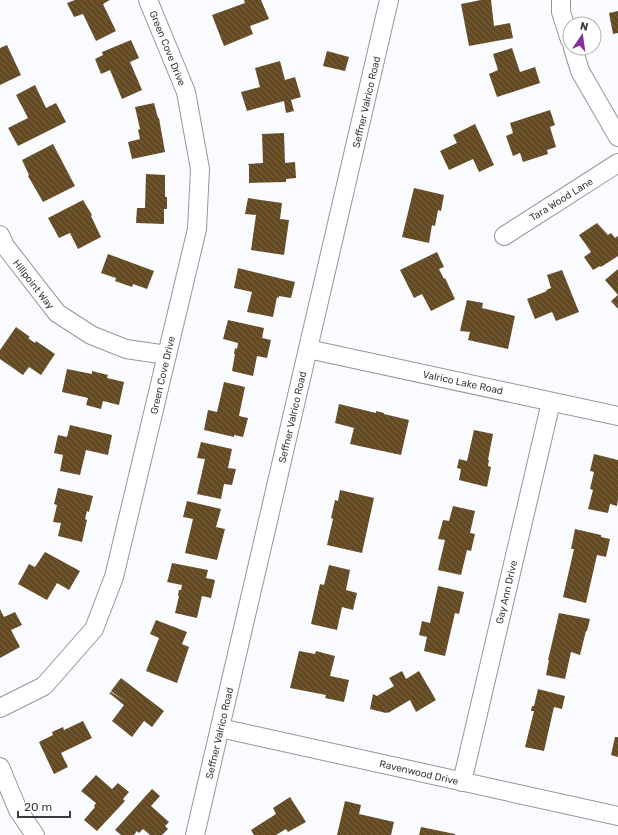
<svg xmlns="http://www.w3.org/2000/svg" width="618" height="835" font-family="Rubik,sans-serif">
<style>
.building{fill:url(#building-back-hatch)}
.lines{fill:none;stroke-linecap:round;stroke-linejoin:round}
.minor-casing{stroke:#94969c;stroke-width:20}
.minor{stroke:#fff;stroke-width:18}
.labels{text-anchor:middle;stroke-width:4;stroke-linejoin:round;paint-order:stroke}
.street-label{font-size:10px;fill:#3a3b3d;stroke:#fff}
</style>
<defs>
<pattern id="building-back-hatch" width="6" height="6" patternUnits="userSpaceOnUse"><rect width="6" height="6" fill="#644a22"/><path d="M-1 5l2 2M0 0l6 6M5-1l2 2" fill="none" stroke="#776243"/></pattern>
</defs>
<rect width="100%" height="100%" fill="#fafbff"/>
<!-- building -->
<g class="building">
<path d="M75,0H110L103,4L116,31L96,41L83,14L74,17L67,3Z"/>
<path d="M244,0H261L269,19L250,26L253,34L224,46L212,15L245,3Z"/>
<path d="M481,0H491L494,26L510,23L513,38L469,46L461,4Z"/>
<path d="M618,11V33L613,34L609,13Z"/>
<path d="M131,40L139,58L130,62L142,90L122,99L110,70L101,74L95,59L103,55L102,52Z"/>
<path d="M7,45L21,75L0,85V48Z"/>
<path d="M512,48L520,72L535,67L540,83L497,97L489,74L498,70L493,54Z"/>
<path d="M327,51L349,57L345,71L323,66Z"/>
<path d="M280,61L285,80L295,77L301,97L291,100L294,111L286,113L284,101L247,111L241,92L260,87L255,68Z"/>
<path d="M35,85L46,108L56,103L66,122L18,146L8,128L28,118L16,95Z"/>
<path d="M154,103L158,118H159L165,152L132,159L128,142L140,139L138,130L140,129L135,107Z"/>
<path d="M550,110L555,125L550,127L556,147L547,150L548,154L523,162L520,153L513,156L506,136L513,133L510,123Z"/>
<path d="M475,124L494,165L479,172L473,159L449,170L440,151L457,143L453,135Z"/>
<path d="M284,133L285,163L295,162L296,178L286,179V182L249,183V166H263H249L248,164L263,163L262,134Z"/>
<path d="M53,144L75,186L43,202L28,176L29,175L22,160Z"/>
<path d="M146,174L165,175V197H167V209H164V224L136,223L137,208H145Z"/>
<path d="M414,188L444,195L441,211L438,210L435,226L432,225L429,243L402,237Z"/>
<path d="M248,198L282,203L280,219L289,220L284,255L251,250L256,215L245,214Z"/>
<path d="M83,200L92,215L91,216L101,237L78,249L70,233L59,238L48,218Z"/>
<path d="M597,223L608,235L611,233L615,238L618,236V256L601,267L600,266L593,270L584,257L591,252L579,235Z"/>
<path d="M437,252L444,267L439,269L444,279L445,278L455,299L431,311L422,294L414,298L400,270Z"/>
<path d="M108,254L154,271L147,289L133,284L132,287L115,281L116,278L101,273Z"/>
<path d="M238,268L295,282L291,298L279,296V298L277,297L273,317L247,312L252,292L234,288Z"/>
<path d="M618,269V295L605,280Z"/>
<path d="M562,270L579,312L556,321L552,312L535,319L527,299L547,291L546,290L551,288L547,275Z"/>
<path d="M618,295V309L611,301Z"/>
<path d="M467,300L483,303L482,308L515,316L508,349L468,340L470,332L460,331Z"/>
<path d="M228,320L264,328L262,338L271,340L267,358L257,356L253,376L232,371L235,354H234L235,348L237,349L238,343L223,339Z"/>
<path d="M16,327L30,337L28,338L35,343L36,341L55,354L41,375L29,367L23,375L0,359V350Z"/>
<path d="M67,369L92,374V371L108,375L107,378L124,382L119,405L103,401L101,409L86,405L88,398L62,392Z"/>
<path d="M224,382L245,387L239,416L248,418L243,437L234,435V437L204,430L208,410L217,412Z"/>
<path d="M339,404L376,413V411L384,413V414L409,420L401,455L350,444L354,428L335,423Z"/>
<path d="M70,425L112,435L108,455L86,450L80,475L60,471L63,455L54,453L58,435L67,437Z"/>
<path d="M474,430L493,434L488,460H489L488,466L491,467L487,487L459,480L461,469L457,468L459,459L467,461Z"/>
<path d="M201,442L232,449L228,468L236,469L232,485L224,484L221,499L197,494L205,459L197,458Z"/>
<path d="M594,454L618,460V499L617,506L610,504L608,513L588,509L593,490L590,489L594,472L590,471Z"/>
<path d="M58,488L93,496L89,512L87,511L85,519L87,520L82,542L58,536L61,523L53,522L57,505L54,504Z"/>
<path d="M340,490L374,498L362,553L327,545L333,519L331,518L335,500L338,501Z"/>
<path d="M187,501L221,509L216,527L225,529L217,560L185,553L193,519L183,517Z"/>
<path d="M453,506L475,511L470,533L475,534L471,551L467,550L461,575L438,570L445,540L438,539L443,520L449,521Z"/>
<path d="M575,529L601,535V537L610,539L606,557L597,555L586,603L563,597L574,549H571Z"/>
<path d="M45,552L80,571L69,590L57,583L47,600L18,584L29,564L35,567Z"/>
<path d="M172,563L208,570L206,578L215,580L211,598L202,596L197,618L175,613L179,596L178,595L179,590H181L182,585L167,582L168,579L182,582L168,579Z"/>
<path d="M329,565L350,570L346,590L357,593L353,610L342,607L337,630L311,624L320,584L324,585Z"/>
<path d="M438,586L464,592L459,614L455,613L445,656L424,651L427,637L419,635L422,621L430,623Z"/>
<path d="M0,609L4,617L15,612L22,625L11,630L20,647L0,658Z"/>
<path d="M559,613L590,619L587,631H586L580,655L571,652L565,679L546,675L549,660H548Z"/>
<path d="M156,620L187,632L182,644L189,647L177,683L146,671L159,638L150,634Z"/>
<path d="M299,651L315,654L316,651L335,656L330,676L349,680L344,702L325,698L326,695L290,688Z"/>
<path d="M402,671L406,679L419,671L436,700L416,712L410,700L388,713L387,712L386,713L370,709L373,694L377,696L394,686L389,678Z"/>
<path d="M121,678L164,711L152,727L144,721L132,737L112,721L124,705L109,693L111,692L126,702L111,691Z"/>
<path d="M538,689L565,696L562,709L554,707L544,751L525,747L534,711H531L532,706H534Z"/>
<path d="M83,721L92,738L61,753L68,767L54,774L39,742L53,735L52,732L63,727L64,730Z"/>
<path d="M615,737H618V757L611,755Z"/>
<path d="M96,775L112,789L118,783L129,792L123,799L125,801L97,831L84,820L95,807L94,806L96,803L81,791Z"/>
<path d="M152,789L160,796L151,806L169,822L165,826L168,829L162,835H150L143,829L139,833L137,831L134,835H121L115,830Z"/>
<path d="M290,797L306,822L288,832L286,829L276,835H254L251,830L276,814L273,808Z"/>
<path d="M345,801L361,805L359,814L394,822L391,835H337Z"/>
<path d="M421,827L455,834V835H419Z"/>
</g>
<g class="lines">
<defs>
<g id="minor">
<path d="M561,0V12L570,40"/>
<path d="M573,48L580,71L618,137"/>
<path d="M0,235L5,246L57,313L91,335L126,349L167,355"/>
<path d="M504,236L618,163"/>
<path d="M308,349L618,416"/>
<path d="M0,708L44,686L94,629L114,577L197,229L200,169L186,92L148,0"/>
<path d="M220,728L618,816"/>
<path d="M0,767L18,810L35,835"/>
<path d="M462,782L551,402"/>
<path d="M195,835L389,0"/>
</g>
</defs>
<!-- minor casing -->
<use href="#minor" class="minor-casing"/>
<!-- minor -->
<use href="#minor" class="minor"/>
</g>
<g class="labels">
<!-- street labels -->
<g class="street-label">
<text transform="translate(168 48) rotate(68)" y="4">Green Cove Drive</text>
<text transform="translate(366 102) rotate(-77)" y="4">Seffner Valrico Road</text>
<text transform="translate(561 199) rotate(-32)" y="4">Tara Wood Lane</text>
<text transform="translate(34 284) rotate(52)" y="4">Hillpoint Way</text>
<text transform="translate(162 375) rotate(-77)" y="4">Green Cove Drive</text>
<text transform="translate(463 382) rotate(12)" y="4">Valrico Lake Road</text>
<text transform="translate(292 417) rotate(-77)" y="4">Seffner Valrico Road</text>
<text transform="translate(506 592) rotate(-77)" y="4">Gay Ann Drive</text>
<text transform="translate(219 733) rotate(-77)" y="4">Seffner Valrico Road</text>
<text transform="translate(419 772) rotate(13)" y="4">Ravenwood Drive</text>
</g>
</g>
<!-- north arrow -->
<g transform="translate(582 36) rotate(13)"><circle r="19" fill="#ffffff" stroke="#b0b1b1"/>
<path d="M0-3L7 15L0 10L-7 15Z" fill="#832f9d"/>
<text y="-6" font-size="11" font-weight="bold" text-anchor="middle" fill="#3a3b3d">N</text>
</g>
<!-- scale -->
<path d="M18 811v6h52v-6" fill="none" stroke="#3a3b3d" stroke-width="2"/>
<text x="24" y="811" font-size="12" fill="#3a3b3d" stroke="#ffffff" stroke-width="3" paint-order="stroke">20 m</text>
</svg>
